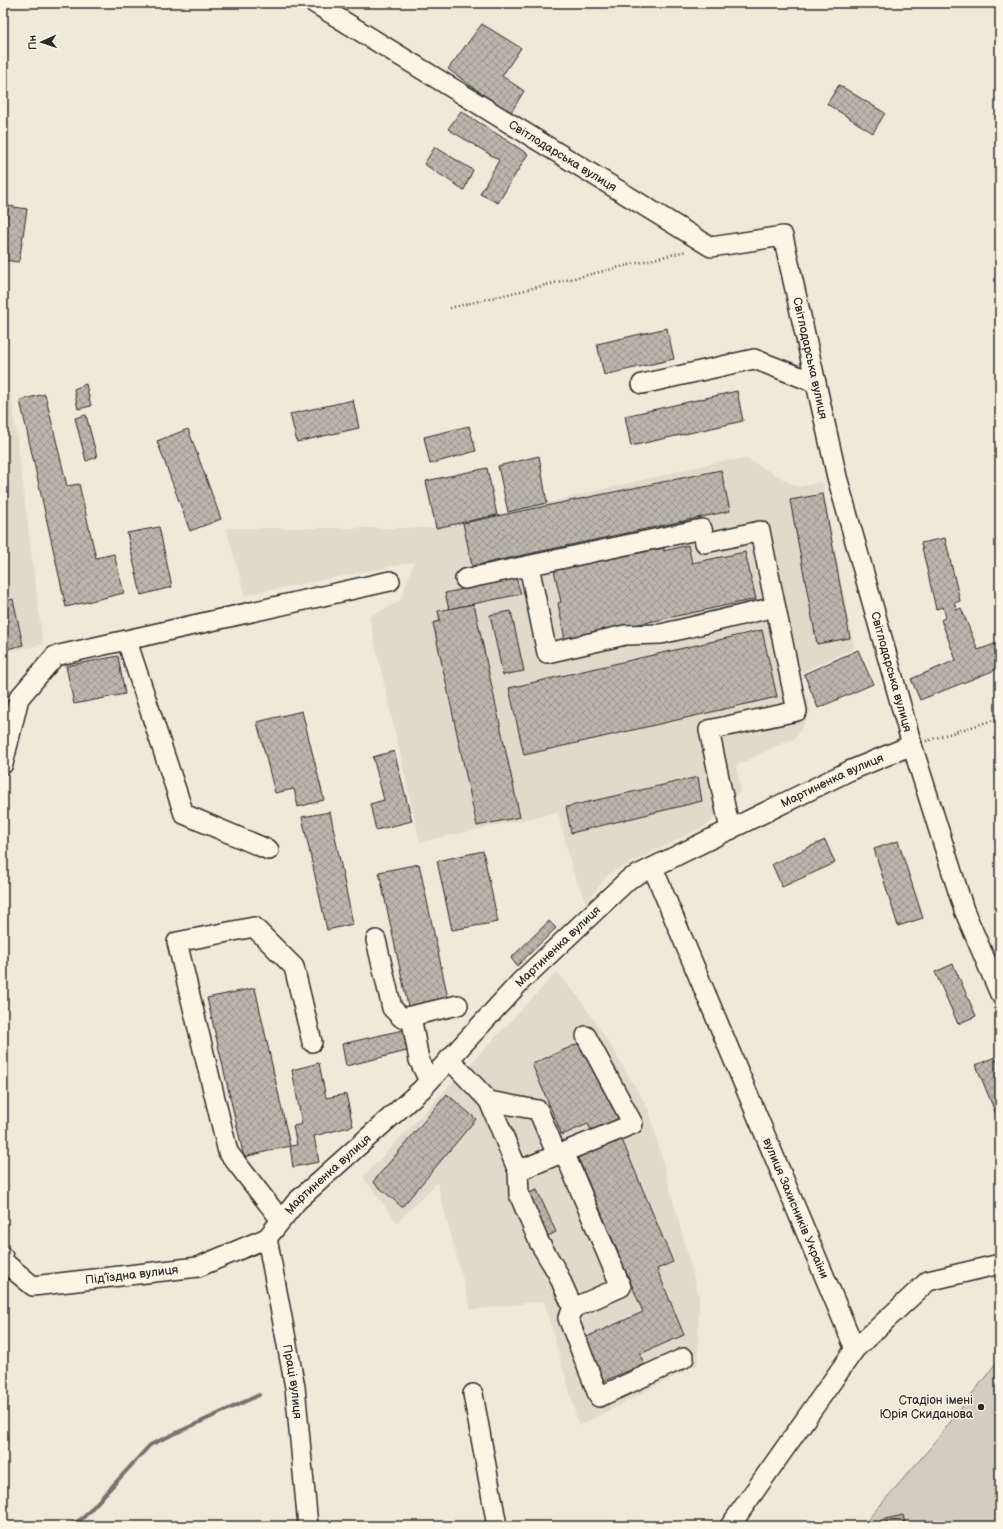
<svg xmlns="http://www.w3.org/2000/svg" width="1003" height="1529" font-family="'Balsamiq Sans',sans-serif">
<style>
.built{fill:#e0dacc}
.green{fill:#d2cdc0;stroke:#7e7c76}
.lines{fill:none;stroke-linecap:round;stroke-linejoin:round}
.stream{stroke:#75736d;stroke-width:4}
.building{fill:url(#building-cross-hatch);stroke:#2b2b2b}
.minor-casing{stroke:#2b2b2b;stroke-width:22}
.path{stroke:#2b2b2b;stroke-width:2.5;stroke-dasharray:1 3;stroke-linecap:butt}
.minor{stroke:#fcf5e5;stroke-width:19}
.poi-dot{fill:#2b2b2b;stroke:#fcf5e5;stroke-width:1.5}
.labels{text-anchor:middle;stroke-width:3;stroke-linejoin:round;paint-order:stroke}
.street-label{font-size:12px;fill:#2b2b2b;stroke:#fcf5e5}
.poi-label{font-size:12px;fill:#2b2b2b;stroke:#fcf5e5;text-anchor:end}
</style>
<defs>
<pattern id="building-cross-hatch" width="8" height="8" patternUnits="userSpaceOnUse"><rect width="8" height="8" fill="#bcb7ac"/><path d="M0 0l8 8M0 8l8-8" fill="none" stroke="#99958c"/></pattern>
</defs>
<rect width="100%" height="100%" fill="#efe9da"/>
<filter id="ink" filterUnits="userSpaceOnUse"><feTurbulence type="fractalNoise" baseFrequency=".025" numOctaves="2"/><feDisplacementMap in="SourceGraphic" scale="8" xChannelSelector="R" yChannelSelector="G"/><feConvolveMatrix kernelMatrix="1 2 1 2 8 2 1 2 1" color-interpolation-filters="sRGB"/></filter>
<g filter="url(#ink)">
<!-- built -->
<g class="built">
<path d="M3,393H11L43,644L3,653Z"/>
<path d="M747,459L798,487L822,482L854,648L800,673L811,711L795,739L787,741L736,766L741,790L709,824L609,874L586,903L572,869L558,812L420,842L369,617L400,601L414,562L245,595L226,528H431L455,525L721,461Z"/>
<path d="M557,972L579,998L606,1038L649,1110L699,1297L698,1364L579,1426L544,1301L471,1310L437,1183L397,1222L363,1177Z"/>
</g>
<!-- green -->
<path class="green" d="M1000,1358V1526H862L931,1447Z"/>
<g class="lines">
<!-- stream -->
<path class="stream" d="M70,1526L83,1518L150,1445L259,1395"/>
</g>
<!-- building -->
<g class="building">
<path d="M482,24L521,48L502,76L524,91L510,114L448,69Z"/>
<path d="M839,85L885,113L873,133L827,104Z"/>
<path d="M461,111L528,154L498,203L480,194L499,160L448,129Z"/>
<path d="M435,147L473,170L464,190L424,164Z"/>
<path d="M8,206L27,209L19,262L3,260V240Z"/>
<path d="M667,328L674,359L604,375L597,344Z"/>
<path d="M86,384L91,406L78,409L74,389Z"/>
<path d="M737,391L743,421L631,446L625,416Z"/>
<path d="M45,394L67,486L79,484L96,558L114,554L124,593L66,607L20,400Z"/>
<path d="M353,400L359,428L297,442L290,414Z"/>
<path d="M86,415L97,457L86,461L75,418Z"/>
<path d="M469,426L476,451L430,464L424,437Z"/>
<path d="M188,429L221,519L190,531L157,441Z"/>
<path d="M539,456L547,503L508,512L498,466Z"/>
<path d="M487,468L497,515L436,528L426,481Z"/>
<path d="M721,470L730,511L472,566L463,523Z"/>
<path d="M823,494L850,638L817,644L790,500Z"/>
<path d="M159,527L172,587L141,595L127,533Z"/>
<path d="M945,538L960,601L954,603L957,610L961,608L978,650L1000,642V668L920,700L911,679L956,660L941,620L946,617L943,607L936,609L921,543Z"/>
<path d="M688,545L692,563L745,552L756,599L565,640L558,603L561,602L554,570L664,548V551Z"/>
<path d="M516,578L521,594L449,609L445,593Z"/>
<path d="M13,599L23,645L3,650V602Z"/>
<path d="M474,604L520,817L477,826L433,623L440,621L438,611Z"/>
<path d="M511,611L524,671L503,675L490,615Z"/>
<path d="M762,630L777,697L524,755L509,688Z"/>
<path d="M858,650L873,684L818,708L804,674Z"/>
<path d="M118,656L125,694L74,704L66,666Z"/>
<path d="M302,711L324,800L298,807L294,789L275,793L257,722Z"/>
<path d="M394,751L412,821L376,830L370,804L384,800L373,757Z"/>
<path d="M698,777L702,801L571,833L566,807Z"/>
<path d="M330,812L353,924L327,930L302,817Z"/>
<path d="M825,840L835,863L782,887L772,864Z"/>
<path d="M898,841L923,918L898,926L874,849Z"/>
<path d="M483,851L498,922L452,930L437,861Z"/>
<path d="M419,864L448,998L408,1006L379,872Z"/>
<path d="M549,921L556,928L517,966L511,958Z"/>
<path d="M1000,931V947L995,933Z"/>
<path d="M953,964L976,1016L958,1024L935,972Z"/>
<path d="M255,988L290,1146L244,1157L207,998Z"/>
<path d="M407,1029L411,1050L346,1066L342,1044Z"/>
<path d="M586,1040L622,1124L594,1136L588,1124L562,1135L532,1064Z"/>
<path d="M995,1057L1000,1068V1112L996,1114L976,1065Z"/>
<path d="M319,1063L326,1098L346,1094L353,1126L314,1136L319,1162L293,1167L290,1146L297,1145L293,1126L302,1124L292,1070Z"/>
<path d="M447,1094L476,1119L402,1207L373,1182Z"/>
<path d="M620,1135L673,1262L657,1269L684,1335L640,1354L644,1364L602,1382L584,1338L643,1312L576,1153Z"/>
<path d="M537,1190L556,1232L544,1238L524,1195Z"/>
<path d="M3,1421L8,1439L3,1440Z"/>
<path d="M903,1515L905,1524L911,1522L912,1526H882L881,1520Z"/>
</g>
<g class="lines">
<defs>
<g id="minor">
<path id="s1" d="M314,3L711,247L783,236L837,477L912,745L964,910L1000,994"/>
<path d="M642,384L754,359L816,383"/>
<path d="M529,566L547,653L625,635L661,634L775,607"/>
<path d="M465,579L702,529L705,543L760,531L797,711L709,730L730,830"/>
<path d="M127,641L184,814L269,850"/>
<path d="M3,764L19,698L55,656L390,581"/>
<path id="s2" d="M653,868L855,1349"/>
<path d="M376,940L392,1008L402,1018L411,1016L419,1060L429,1081"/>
<path d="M411,1016L458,1005"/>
<path d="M449,1059L489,1101L518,1171L564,1152L621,1287L573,1308L557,1272L539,1242L519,1194L518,1171"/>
<path d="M489,1101L538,1110L557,1155"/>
<path d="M564,1152L633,1124L586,1036"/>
<path d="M281,1220L228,1152L177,942L254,927L294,967L312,1042"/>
<path id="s3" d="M267,1238L295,1387L308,1526"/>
<path id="s4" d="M3,1257L4,1262L33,1286L198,1267L267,1238L297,1201L422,1089L521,981L629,879L849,771L912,745"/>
<path d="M573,1308L568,1318L599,1397L684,1358"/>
<path d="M473,1394L497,1526"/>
<path d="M730,1526L855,1349L928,1281L1000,1264"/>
</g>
</defs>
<!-- minor casing -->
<use href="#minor" class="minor-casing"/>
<!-- path -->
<g class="path">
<path d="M450,308L687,251"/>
<path d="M926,741L1000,718"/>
</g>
<!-- minor -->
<use href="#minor" class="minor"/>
</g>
</g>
<!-- markers -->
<circle class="poi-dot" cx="981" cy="1407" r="4"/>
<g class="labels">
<!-- street labels -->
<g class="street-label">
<text dy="4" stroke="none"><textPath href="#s1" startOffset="292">Світлодарська вулиця</textPath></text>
<text dy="4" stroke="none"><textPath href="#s1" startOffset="664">Світлодарська вулиця</textPath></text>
<text dy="4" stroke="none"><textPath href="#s1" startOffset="988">Світлодарська вулиця</textPath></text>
<text dy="4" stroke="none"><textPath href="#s4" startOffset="1020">Мартиненка вулиця</textPath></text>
<text dy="4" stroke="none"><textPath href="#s4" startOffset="696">Мартиненка вулиця</textPath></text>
<text dy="4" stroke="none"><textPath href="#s4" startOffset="372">Мартиненка вулиця</textPath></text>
<text dy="4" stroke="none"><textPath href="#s2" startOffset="369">вулиця Захисників України</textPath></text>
<text dy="4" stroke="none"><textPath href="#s4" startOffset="142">Під’їздна вулиця</textPath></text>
<text dy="4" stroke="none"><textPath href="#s3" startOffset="146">Праці вулиця</textPath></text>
</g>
<!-- poi labels -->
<g class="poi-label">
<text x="973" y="1404">Стадiон імені<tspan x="973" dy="14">Юрія Скиданова</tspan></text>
</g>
</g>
<!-- margin -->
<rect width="1003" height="1529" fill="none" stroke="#fcf5e5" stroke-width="16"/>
<rect x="8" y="8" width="987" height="1513" fill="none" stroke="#2b2b2b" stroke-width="1.5" filter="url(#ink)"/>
<!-- north arrow -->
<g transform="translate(42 42) rotate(267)" stroke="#fcf5e5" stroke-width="3" paint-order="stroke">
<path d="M0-3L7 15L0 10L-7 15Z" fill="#2b2b2b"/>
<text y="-6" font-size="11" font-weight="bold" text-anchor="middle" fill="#2b2b2b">Пн</text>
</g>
</svg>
